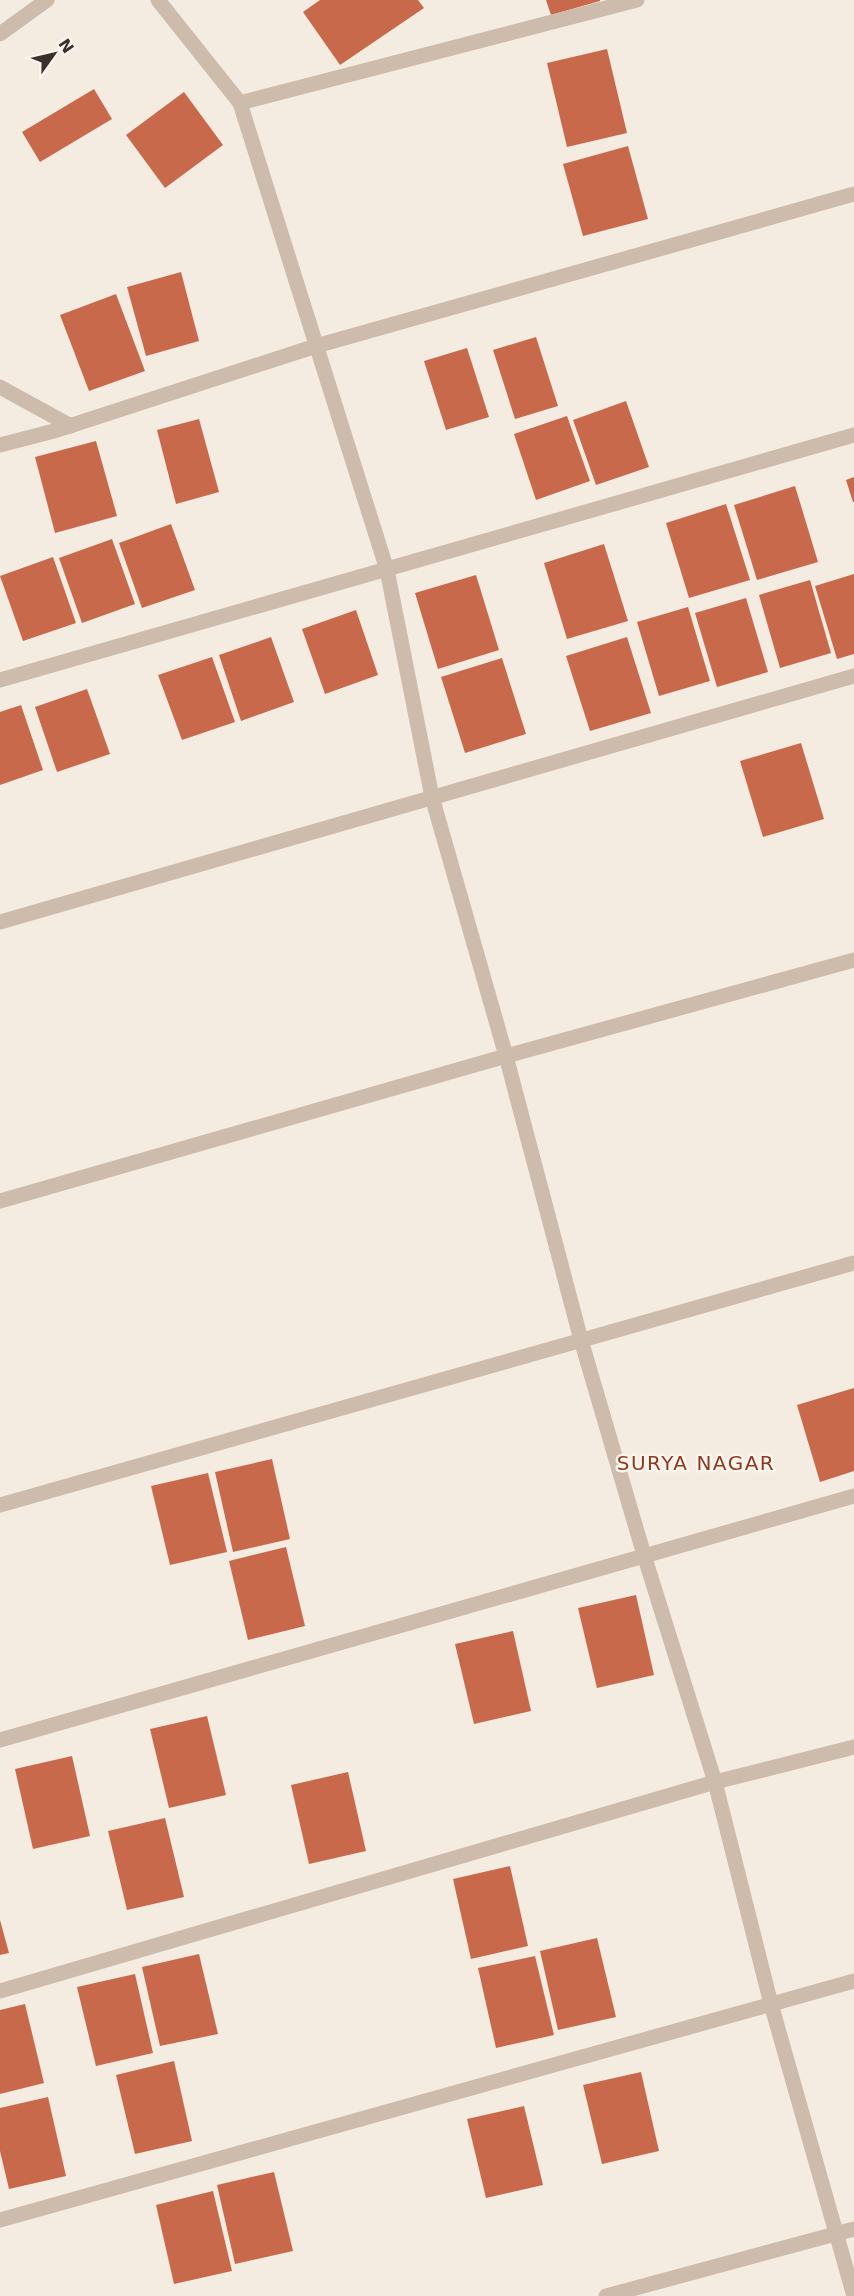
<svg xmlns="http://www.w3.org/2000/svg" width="854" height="2296" font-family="'DejaVu Sans',sans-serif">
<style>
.building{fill:#c8694b}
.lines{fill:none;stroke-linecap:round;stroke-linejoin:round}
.street{stroke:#cdbbac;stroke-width:15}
.labels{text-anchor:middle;stroke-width:5;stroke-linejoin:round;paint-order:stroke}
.neighbourhood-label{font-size:20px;letter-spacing:1.5px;fill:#8c3b22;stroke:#fbf5ee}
</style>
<rect width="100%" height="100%" fill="#f4ebe1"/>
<!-- building -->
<g class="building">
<path d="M320,0H418L424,8L340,65L303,12Z"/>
<path d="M546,0H600V1L551,15Z"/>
<path d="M607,49L627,133L567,147L547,63Z"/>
<path d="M94,89L112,119L40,162L22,132Z"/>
<path d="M184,92L223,145L165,188L126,135Z"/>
<path d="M628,146L648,219L583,236L563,164Z"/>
<path d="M181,272L199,341L146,356L127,287Z"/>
<path d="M116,294L145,371L89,391L60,315Z"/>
<path d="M536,337L558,406L515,419L493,350Z"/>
<path d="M467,348L489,417L446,430L424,361Z"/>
<path d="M626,401L649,467L596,485L573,420Z"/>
<path d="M567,416L590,481L536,500L514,434Z"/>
<path d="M199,419L219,492L176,504L157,430Z"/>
<path d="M96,441L117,516L55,533L35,457Z"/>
<path d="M854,477V502H853L846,480Z"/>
<path d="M795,486L818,562L757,580L734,505Z"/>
<path d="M726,504L750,580L689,598L666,523Z"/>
<path d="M171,524L195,590L142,608L119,543Z"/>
<path d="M112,539L135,604L82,623L59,558Z"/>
<path d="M604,544L628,621L567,639L544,563Z"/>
<path d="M53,557L76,623L23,641L0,576Z"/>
<path d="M854,574V654L837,659L815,586Z"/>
<path d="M476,575L499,650L438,669L415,593Z"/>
<path d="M810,580L831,653L780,668L759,595Z"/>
<path d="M746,598L768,672L717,687L695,613Z"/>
<path d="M688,607L710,681L659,696L637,622Z"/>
<path d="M356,610L378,675L325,694L302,629Z"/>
<path d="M271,637L294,702L241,721L219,655Z"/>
<path d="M627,637L651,713L590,731L566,656Z"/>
<path d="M212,657L235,722L182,740L158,675Z"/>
<path d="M502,658L526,734L465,753L441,677Z"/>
<path d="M87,689L110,754L57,772L35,707Z"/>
<path d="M21,705L43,770L0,785V712Z"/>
<path d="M801,743L824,819L763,837L740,761Z"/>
<path d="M854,1388V1471L820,1482L797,1405Z"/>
<path d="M272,1459L290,1539L233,1552L215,1472Z"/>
<path d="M208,1473L227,1552L170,1565L151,1486Z"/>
<path d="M286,1547L305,1626L248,1640L229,1561Z"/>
<path d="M636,1595L654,1675L597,1688L578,1608Z"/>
<path d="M513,1631L531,1711L474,1724L455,1644Z"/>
<path d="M207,1716L226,1795L169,1808L150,1729Z"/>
<path d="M72,1756L90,1836L33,1849L15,1769Z"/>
<path d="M348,1772L366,1851L309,1864L291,1785Z"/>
<path d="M165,1818L184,1897L127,1910L108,1831Z"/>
<path d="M510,1866L528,1946L471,1959L453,1879Z"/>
<path d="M0,1920L9,1953L0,1955Z"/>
<path d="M597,1938L616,2017L558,2030L540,1951Z"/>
<path d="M199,1954L218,2034L160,2046L142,1967Z"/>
<path d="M535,1956L554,2035L496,2048L478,1968Z"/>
<path d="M135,1974L153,2053L96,2066L77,1987Z"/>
<path d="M25,2004L44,2083L0,2094V2010Z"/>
<path d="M174,2061L192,2141L135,2154L116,2075Z"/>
<path d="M641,2072L659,2151L602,2164L583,2085Z"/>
<path d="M48,2097L66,2176L9,2189L0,2151V2108Z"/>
<path d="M524,2106L543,2185L486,2198L467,2119Z"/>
<path d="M274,2172L293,2251L235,2264L217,2185Z"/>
<path d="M213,2191L232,2271L174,2284L156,2205Z"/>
</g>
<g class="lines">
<!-- street -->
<g class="street">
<path d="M158,0L240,103L387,570L432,797L506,1056L581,1340L644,1555L715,1782L771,2004L854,2296"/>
<path d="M0,34L47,0"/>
<path d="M240,103L637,0"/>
<path d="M0,387L71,426"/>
<path d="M0,445L54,431L316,346L854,194"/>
<path d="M0,680L854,435"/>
<path d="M0,922L854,676"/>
<path d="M0,1201L506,1056L854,960"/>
<path d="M0,1505L854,1263"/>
<path d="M0,1740L854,1496"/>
<path d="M0,1991L715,1782L854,1747"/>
<path d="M0,2220L854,1981"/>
<path d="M606,2296L854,2229"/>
</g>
</g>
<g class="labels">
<!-- neighbourhood labels -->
<g class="neighbourhood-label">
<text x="696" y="1470">SURYA NAGAR</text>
</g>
</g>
<!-- north arrow -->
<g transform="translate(54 54) rotate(56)" stroke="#fbf5ee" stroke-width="4.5" paint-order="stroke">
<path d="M0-4.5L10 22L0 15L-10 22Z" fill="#3b302b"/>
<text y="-9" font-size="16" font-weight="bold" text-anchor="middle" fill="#3b302b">N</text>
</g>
</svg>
